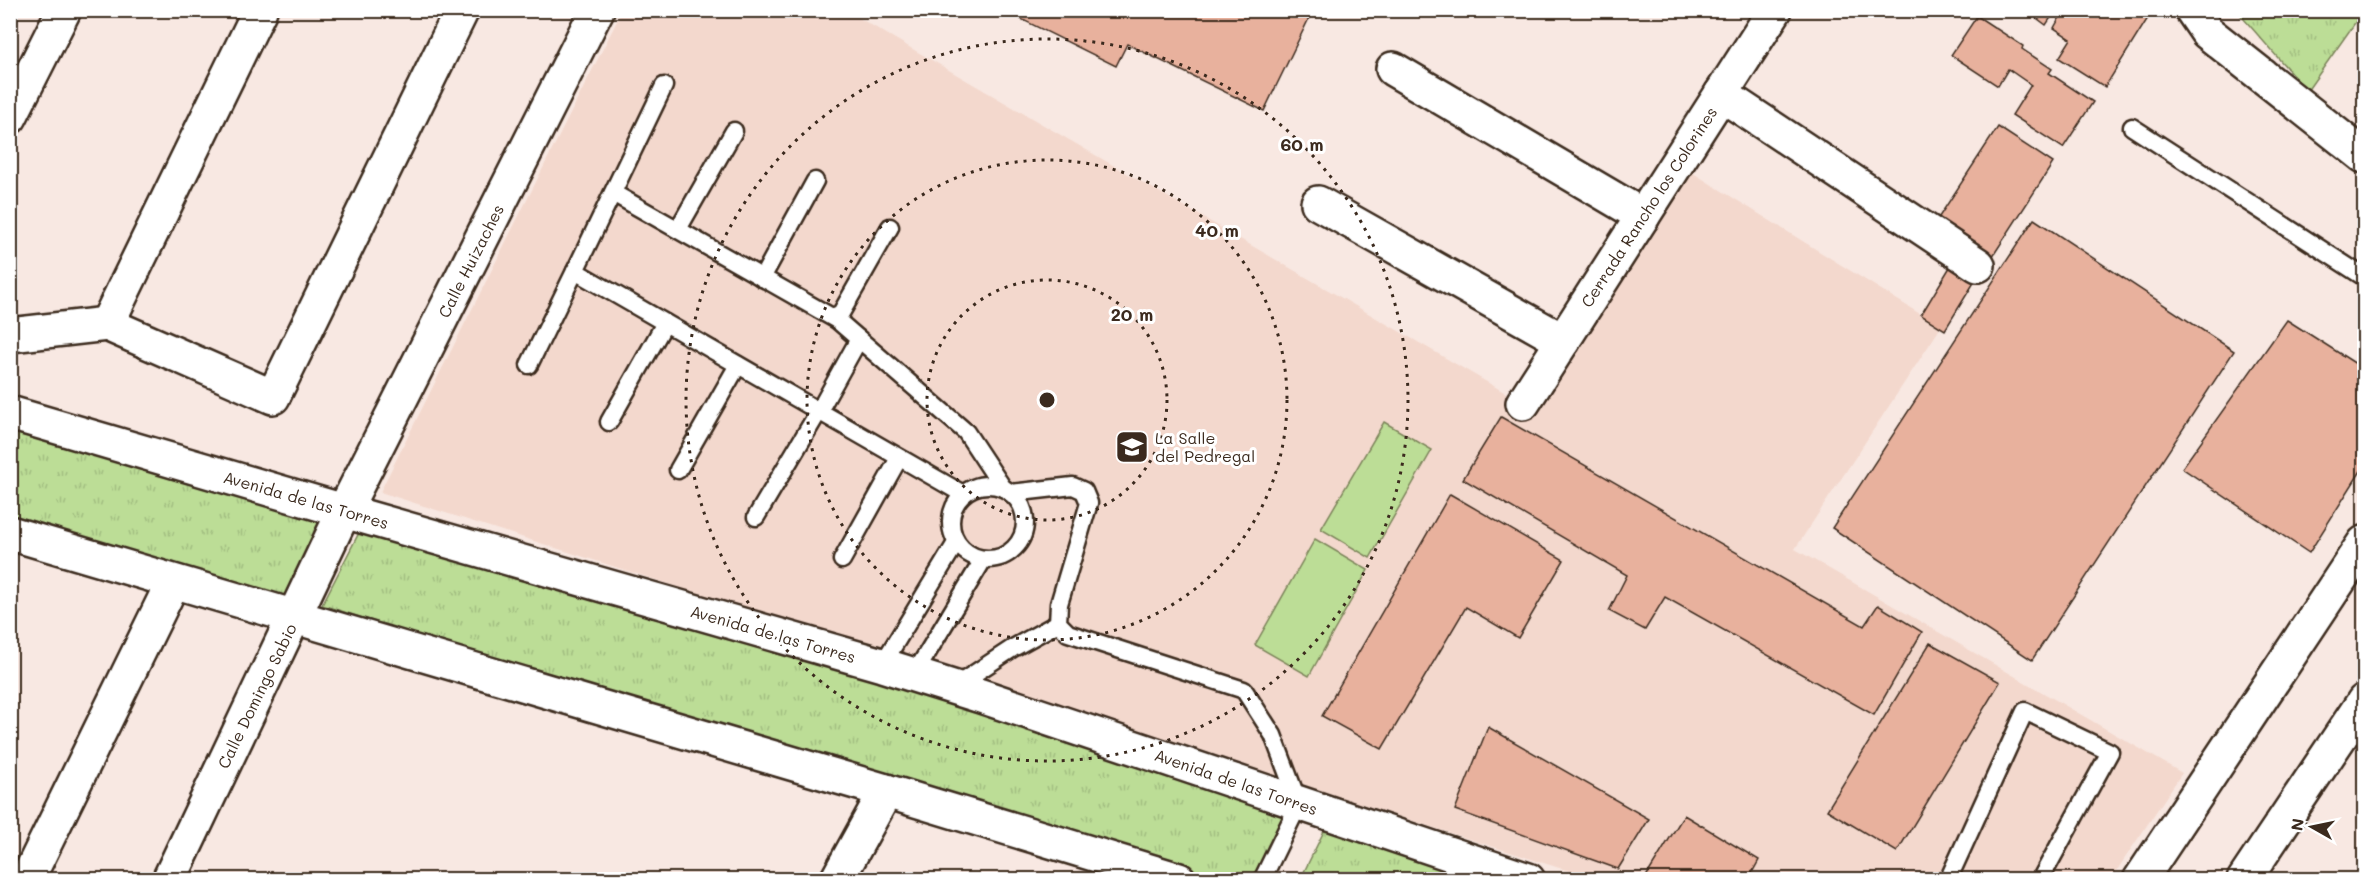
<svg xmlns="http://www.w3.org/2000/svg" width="2375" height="890" font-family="Mali,sans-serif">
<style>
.built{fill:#f3d8cd}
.grass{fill:#bcdd96;stroke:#7c845a;stroke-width:1.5}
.park{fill:url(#park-tufts);stroke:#7c845a;stroke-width:1.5}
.building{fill:#e8b19d;stroke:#3b2a1e;stroke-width:1.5}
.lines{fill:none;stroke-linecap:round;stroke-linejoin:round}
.lane-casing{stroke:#3b2a1e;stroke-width:21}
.street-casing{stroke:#3b2a1e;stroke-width:38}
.secondary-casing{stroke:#3b2a1e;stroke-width:38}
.lane{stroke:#fff;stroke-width:16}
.street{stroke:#fff;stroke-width:33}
.secondary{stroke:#fff;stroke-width:33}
.ring{fill:none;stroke:#3b2a1e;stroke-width:3;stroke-dasharray:3 6}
.labels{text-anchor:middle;stroke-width:6;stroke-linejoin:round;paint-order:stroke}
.street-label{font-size:16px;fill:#3b2a1e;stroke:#fff}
.poi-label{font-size:16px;fill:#3b2a1e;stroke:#fff;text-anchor:start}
.centre{fill:#3b2a1e;stroke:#fff;stroke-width:3}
.ring-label{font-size:18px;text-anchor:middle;font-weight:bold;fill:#3b2a1e;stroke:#fff;stroke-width:6;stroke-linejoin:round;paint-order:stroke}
</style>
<defs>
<pattern id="park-tufts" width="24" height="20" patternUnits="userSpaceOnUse" patternTransform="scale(1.5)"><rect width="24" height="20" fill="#bcdd96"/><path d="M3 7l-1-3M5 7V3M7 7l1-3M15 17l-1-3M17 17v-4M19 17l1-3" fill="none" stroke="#a2be81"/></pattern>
</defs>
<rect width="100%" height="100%" fill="#f8e8e2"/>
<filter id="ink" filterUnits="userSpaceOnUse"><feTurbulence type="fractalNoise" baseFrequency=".0167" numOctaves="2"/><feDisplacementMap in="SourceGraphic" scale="12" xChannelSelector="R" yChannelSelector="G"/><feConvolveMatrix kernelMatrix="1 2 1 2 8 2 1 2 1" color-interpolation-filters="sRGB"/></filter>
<g filter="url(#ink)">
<!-- built -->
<path class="built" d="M622,11H847L1523,403L1677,163L1941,327L1795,549L2182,773L2111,879H1594L380,492Z"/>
<!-- grass -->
<g class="grass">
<path d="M1384,422L1432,450L1370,558L1321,529Z"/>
<path d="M1315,539L1368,570L1309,676L1255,645Z"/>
</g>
<!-- park -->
<g class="park">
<path d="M2364,10L2307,91L2237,11Z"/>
<path d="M10,401L331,511L283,610L11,530Z"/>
<path d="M362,527L832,661L1288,811L1260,879H1216L791,753L322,605Z"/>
<path d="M1330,819L1506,880H1300Z"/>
</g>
<!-- building -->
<g class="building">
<path d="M1003,10H1313L1264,111L1127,44L1116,66Z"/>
<path d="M2026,10H2050L2054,13L2046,25Z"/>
<path d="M2064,10H2153L2105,87L2059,58L2071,39L2054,28Z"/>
<path d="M1977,16L2023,46L2022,49L2052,69L2049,73L2093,102L2063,148L2012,115L2031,85L2008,69L1998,86L1951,55Z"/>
<path d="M1998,127L2053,163L1989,262L1933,226Z"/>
<path d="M2034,219L2234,351L2032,660L1832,528Z"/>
<path d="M1953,262L1978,276L1945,330L1921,315Z"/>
<path d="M2287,320L2364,369V466L2309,553L2182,468Z"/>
<path d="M1501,417L1864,626L1878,605L1922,632L1874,715L1665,597L1645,630L1609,611L1627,575L1463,479Z"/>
<path d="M1450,494L1564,560L1518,638L1466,607L1382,749L1322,716Z"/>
<path d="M1930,643L2000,682L1897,852L1827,810Z"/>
<path d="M1488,727L1649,819L1618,869L1455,810Z"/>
<path d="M1684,815L1759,860L1748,880H1644Z"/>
</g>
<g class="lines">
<defs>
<g id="lane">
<path d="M664,86L575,271L963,494"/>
<path d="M2132,127L2364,277"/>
<path d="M613,193L837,320L966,432L1003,488"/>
<path d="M678,229L734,131"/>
<path d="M762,278L815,181"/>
<path d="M837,320L890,227"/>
<path d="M529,365L575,271"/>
<path d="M609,422L665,323"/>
<path d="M678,470L738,365"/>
<circle cx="988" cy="522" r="37"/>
<path d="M1011,493L1073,486L1084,491L1089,503L1059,604L1058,623L1068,633L1244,690L1273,735L1299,804L1262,880"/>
<path d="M756,517L819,411L859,339"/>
<path d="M842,560L899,458"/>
<path d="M882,665L956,543"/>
<path d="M914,675L983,560"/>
<path d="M954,687L1013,648L1058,623"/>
<path d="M1948,880L2025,711L2110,752L2040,880"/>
</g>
<g id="street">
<path d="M2192,10L2207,32L2364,156"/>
<path d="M1393,69L1643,216"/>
<path d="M1721,94L1978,265"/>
<path d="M10,117L64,10"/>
<path d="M1318,203L1563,341"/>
<path d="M107,324L260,10"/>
<path d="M10,335L107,324L273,397L462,10"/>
<path d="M1523,403L1775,10"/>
<path d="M27,880L173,582"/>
<path d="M169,880L344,511L597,10"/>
<path d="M837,880L886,791"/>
</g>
<g id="secondary">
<path d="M10,413L344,511L882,665L981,696L1528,880"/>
<path d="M10,533L886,791L1179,880"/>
<path d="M2140,880L2364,543"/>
<path d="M2244,880L2364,701"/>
</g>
</defs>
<!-- lane casing -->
<use href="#lane" class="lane-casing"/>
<!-- street casing -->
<use href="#street" class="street-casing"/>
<!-- secondary casing -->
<use href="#secondary" class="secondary-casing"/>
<!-- lane -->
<use href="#lane" class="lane"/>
<!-- street -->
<use href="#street" class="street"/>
<!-- secondary -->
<use href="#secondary" class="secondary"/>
</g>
</g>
<!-- distance rings -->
<g class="ring">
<circle cx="1047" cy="400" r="120"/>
<circle cx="1047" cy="400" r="240"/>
<circle cx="1047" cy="400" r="361"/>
</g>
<!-- icons -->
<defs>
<symbol id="school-square" viewBox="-11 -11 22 22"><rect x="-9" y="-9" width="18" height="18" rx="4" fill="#3b2a1e" stroke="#fff"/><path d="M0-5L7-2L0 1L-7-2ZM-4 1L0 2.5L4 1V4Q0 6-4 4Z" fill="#fff"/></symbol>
</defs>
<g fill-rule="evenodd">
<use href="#school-square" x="1113" y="428" width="38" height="38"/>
</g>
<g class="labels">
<!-- street labels -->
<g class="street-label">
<text transform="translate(1649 207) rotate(-57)" y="6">Cerrada Rancho los Colorines</text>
<text transform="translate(471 261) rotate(-63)" y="6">Calle Huizaches</text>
<text transform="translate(306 500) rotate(16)" y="6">Avenida de las Torres</text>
<text transform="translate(773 634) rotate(16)" y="6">Avenida de las Torres</text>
<text transform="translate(257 696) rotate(-64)" y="6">Calle Domingo Sabio</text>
<text transform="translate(1236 782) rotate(19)" y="6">Avenida de las Torres</text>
</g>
<!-- poi labels -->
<g class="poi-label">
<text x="1155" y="444">La Salle<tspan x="1155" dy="18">del Pedregal</tspan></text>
</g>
</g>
<circle cx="1047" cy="400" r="9" class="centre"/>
<g class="ring-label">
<text x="1302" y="151">60 m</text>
<text x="1217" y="237">40 m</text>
<text x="1132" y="321">20 m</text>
</g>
<!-- margin -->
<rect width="2375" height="890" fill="none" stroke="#fff" stroke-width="36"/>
<rect x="18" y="18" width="2339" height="854" fill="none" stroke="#3b2a1e" stroke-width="2" filter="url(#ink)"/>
<!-- north arrow -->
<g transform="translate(2312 827) rotate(279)" stroke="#ffffff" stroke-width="4.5" paint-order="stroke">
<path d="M0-4.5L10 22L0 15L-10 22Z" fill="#3b2a1e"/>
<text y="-9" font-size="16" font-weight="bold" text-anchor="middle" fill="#3b2a1e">N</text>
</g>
</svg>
